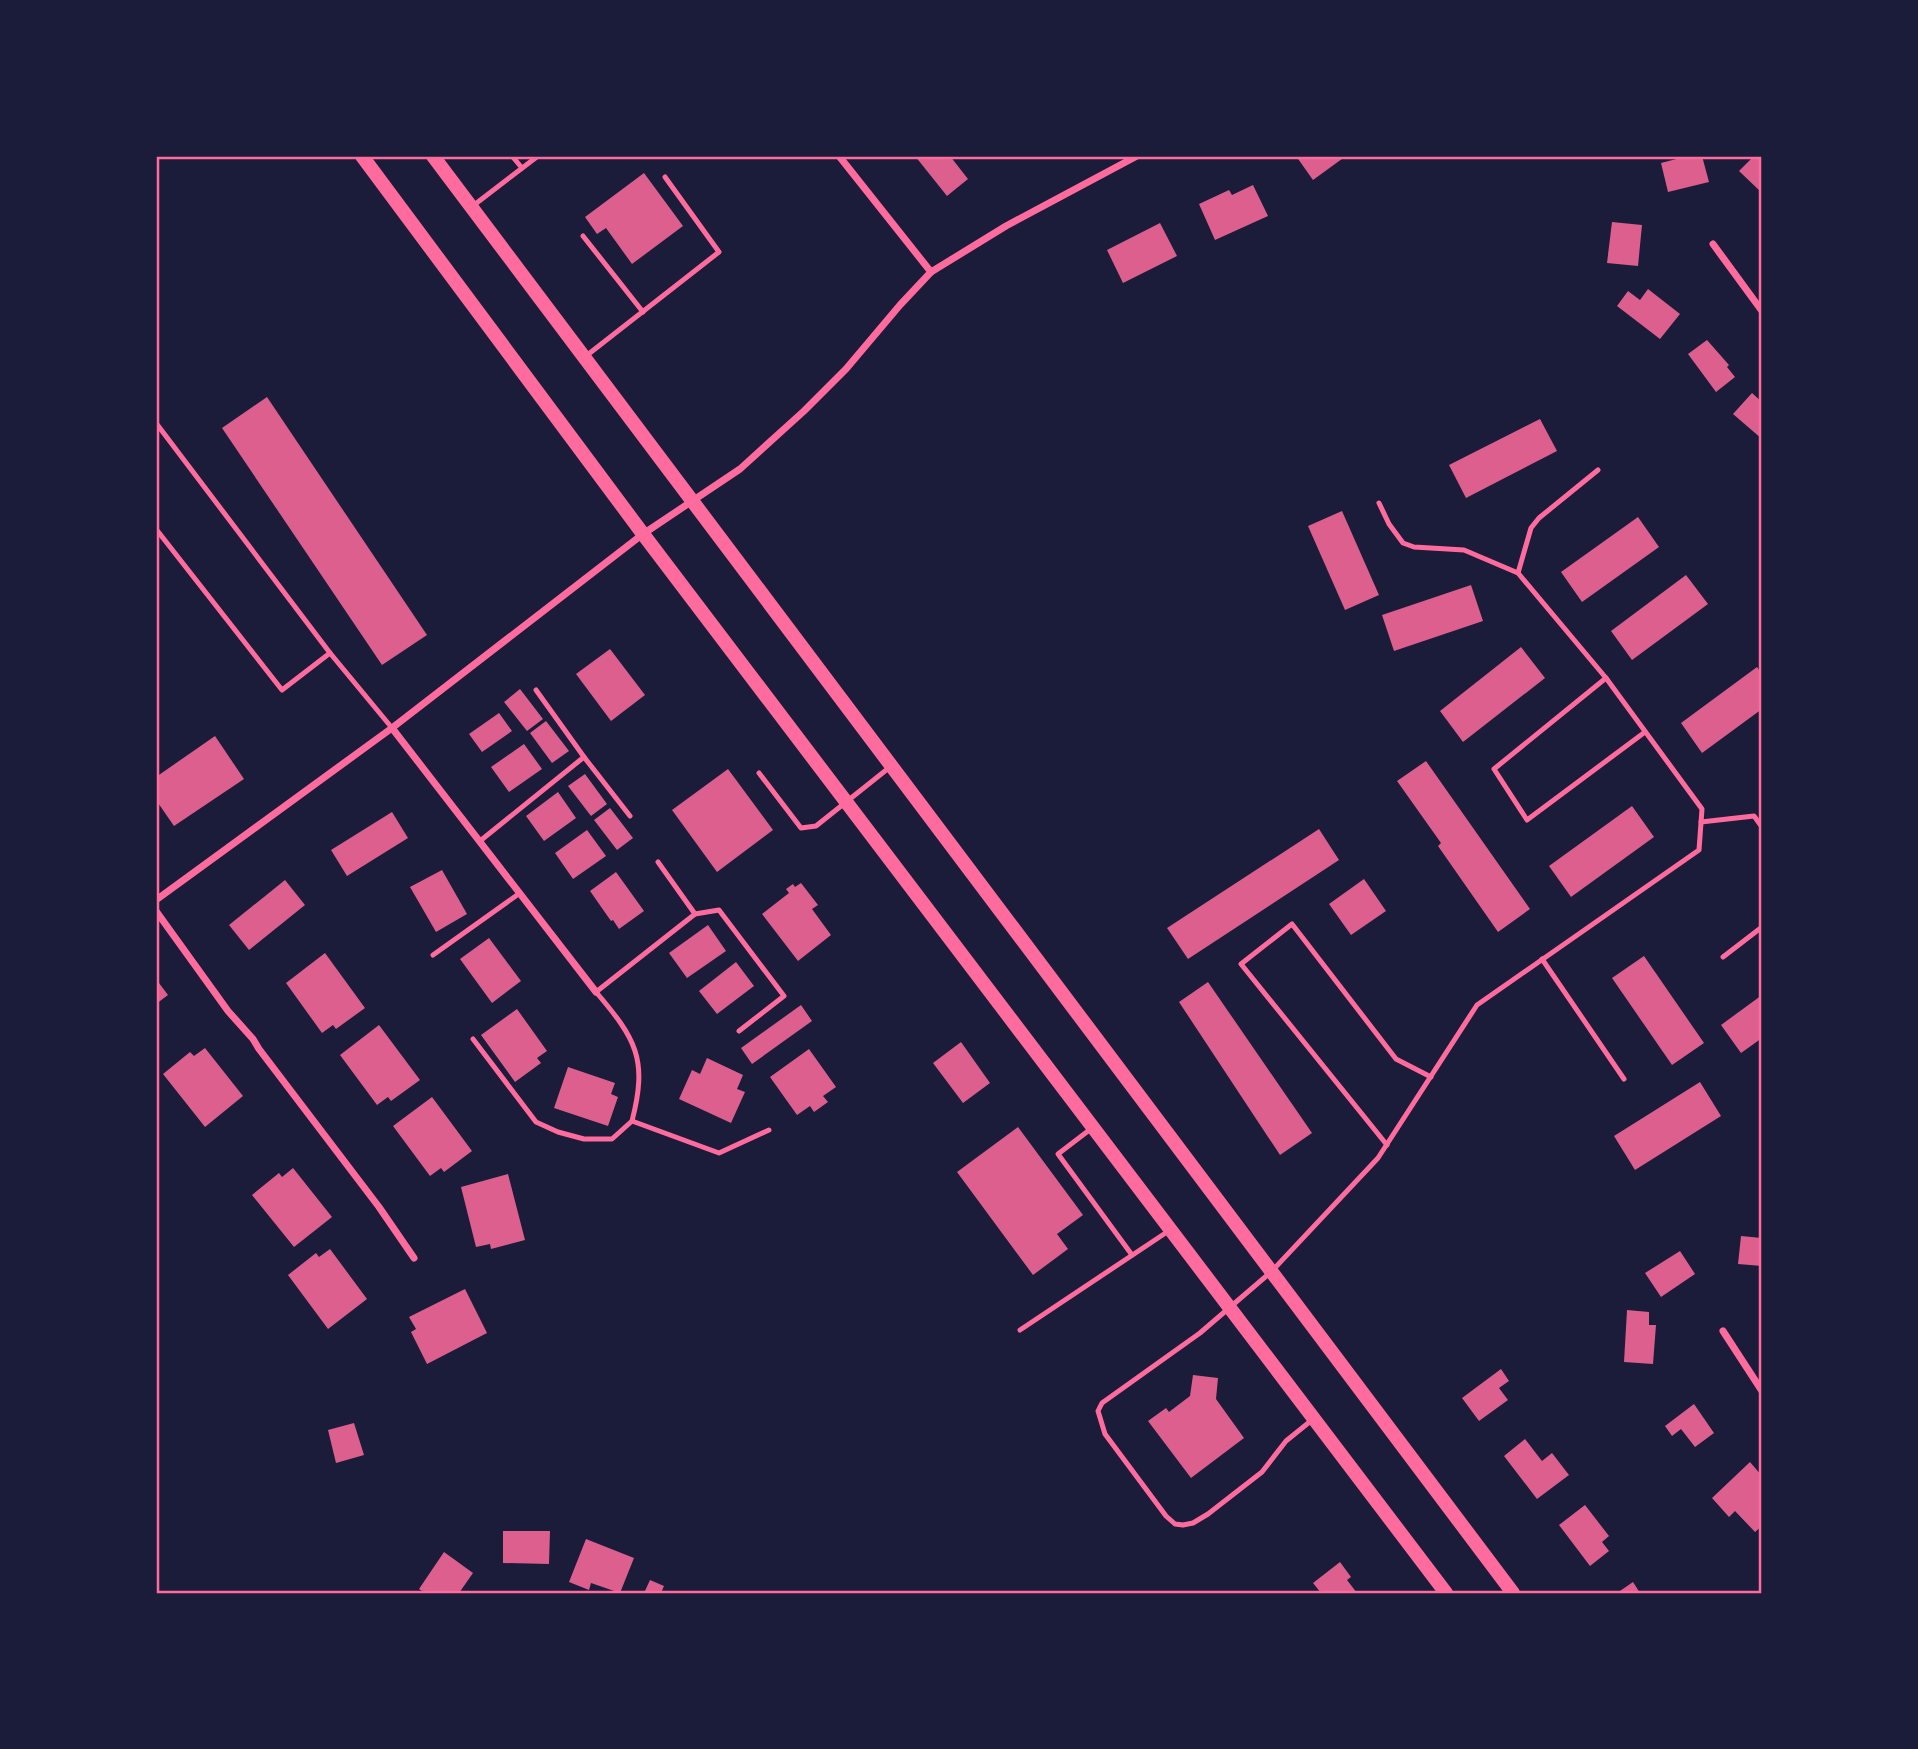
<svg xmlns="http://www.w3.org/2000/svg" width="1918" height="1749" font-family="'Space Grotesk',sans-serif">
<style>
.building{fill:#dd5f8e}
.lines{fill:none;stroke-linecap:round;stroke-linejoin:round}
.service{stroke:#ff6b9d;stroke-width:5}
.minor{stroke:#ff6b9d;stroke-width:7}
.secondary{stroke:#ff6b9d;stroke-width:14}
.neatline{fill:none;stroke:#ff6b9d;stroke-width:2.5}
</style>
<rect width="100%" height="100%" fill="#1b1b3a"/>
<!-- building -->
<g class="building">
<path d="M915,156H950L968,179L947,196Z"/>
<path d="M1296,156H1346L1313,180Z"/>
<path d="M1688,156H1702L1709,182L1668,192L1661,163Z"/>
<path d="M1754,156L1762,157V193L1739,171Z"/>
<path d="M644,173L683,226L632,264L606,228L597,234L585,217Z"/>
<path d="M1253,185L1268,216L1215,240L1199,204L1229,190L1232,195Z"/>
<path d="M1612,222L1642,225L1638,266L1607,263Z"/>
<path d="M1160,223L1177,256L1123,283L1107,250Z"/>
<path d="M1648,289L1680,314L1660,339L1617,306L1628,291L1640,300Z"/>
<path d="M1707,340L1729,365L1727,367L1735,377L1716,392L1688,354Z"/>
<path d="M1752,393L1762,402V439L1733,414Z"/>
<path d="M267,397L427,635L382,665L222,428Z"/>
<path d="M1540,419L1557,451L1466,498L1449,465Z"/>
<path d="M1342,511L1379,595L1345,610L1308,526Z"/>
<path d="M1638,517L1659,547L1582,602L1561,572Z"/>
<path d="M1686,575L1708,604L1632,660L1611,631Z"/>
<path d="M1471,585L1483,621L1394,651L1382,615Z"/>
<path d="M1521,647L1545,678L1463,742L1440,711Z"/>
<path d="M610,649L645,695L611,721L576,674Z"/>
<path d="M1757,667L1762,674V709L1702,753L1681,723Z"/>
<path d="M520,689L543,719L527,731L504,702Z"/>
<path d="M499,713L512,731L482,752L469,734Z"/>
<path d="M546,721L569,751L552,763L530,733Z"/>
<path d="M215,736L244,779L174,826L156,800V777Z"/>
<path d="M524,744L542,769L509,792L491,767Z"/>
<path d="M1426,761L1530,909L1498,932L1438,846L1441,843L1397,781Z"/>
<path d="M728,769L773,830L717,872L672,810Z"/>
<path d="M585,774L607,804L591,816L568,786Z"/>
<path d="M558,792L576,818L544,841L526,816Z"/>
<path d="M1632,806L1654,837L1571,897L1549,866Z"/>
<path d="M610,808L633,838L617,850L594,820Z"/>
<path d="M392,812L408,838L347,876L331,850Z"/>
<path d="M1319,829L1339,860L1188,959L1167,928Z"/>
<path d="M587,830L606,856L573,879L555,853Z"/>
<path d="M442,870L467,914L436,932L410,887Z"/>
<path d="M616,872L644,911L619,929L613,920L611,921L590,891Z"/>
<path d="M1364,879L1386,911L1351,935L1329,904Z"/>
<path d="M285,880L305,905L249,950L229,925Z"/>
<path d="M801,883L818,905L812,909L831,935L798,961L762,914L789,893L786,889L793,884L795,887Z"/>
<path d="M708,925L726,951L687,978L669,953Z"/>
<path d="M489,938L521,981L492,1003L460,959Z"/>
<path d="M325,953L365,1008L336,1029L333,1025L322,1033L286,983Z"/>
<path d="M1644,956L1704,1043L1672,1065L1612,978Z"/>
<path d="M736,962L754,986L717,1014L699,991Z"/>
<path d="M156,979L168,995L156,1004Z"/>
<path d="M1208,982L1312,1133L1280,1155L1179,1002Z"/>
<path d="M1762,995V1038L1741,1053L1721,1025Z"/>
<path d="M801,1005L812,1021L752,1064L741,1048Z"/>
<path d="M517,1009L547,1051L537,1058L541,1063L515,1082L481,1035Z"/>
<path d="M379,1025L420,1080L391,1101L388,1097L377,1105L340,1055Z"/>
<path d="M961,1042L990,1083L963,1103L933,1063Z"/>
<path d="M205,1048L243,1096L205,1127L163,1074L190,1052L194,1056Z"/>
<path d="M809,1049L836,1087L823,1096L828,1102L814,1112L810,1106L797,1115L770,1077Z"/>
<path d="M707,1058L743,1075L737,1089L745,1092L731,1123L679,1099L692,1070L700,1074Z"/>
<path d="M568,1067L615,1083L611,1094L618,1097L608,1126L554,1108Z"/>
<path d="M1700,1082L1721,1116L1635,1170L1614,1136Z"/>
<path d="M432,1097L472,1151L444,1172L441,1168L430,1176L393,1126Z"/>
<path d="M1018,1127L1083,1215L1057,1234L1068,1249L1033,1275L957,1172Z"/>
<path d="M293,1168L332,1217L294,1247L252,1195L279,1173L282,1177Z"/>
<path d="M508,1174L525,1240L491,1249L490,1244L476,1247L461,1187Z"/>
<path d="M1741,1236L1762,1238V1266L1738,1264Z"/>
<path d="M330,1249L367,1299L328,1329L288,1275L316,1253L319,1257Z"/>
<path d="M1680,1251L1695,1274L1661,1297L1645,1273Z"/>
<path d="M465,1289L487,1333L427,1364L411,1332L416,1329L409,1317Z"/>
<path d="M1627,1310L1649,1312V1325H1656L1653,1364L1624,1362Z"/>
<path d="M1501,1369L1509,1381L1499,1388L1508,1400L1479,1421L1462,1398Z"/>
<path d="M1193,1375L1218,1378L1216,1399L1244,1438L1191,1478L1148,1421L1166,1408L1169,1412L1190,1396Z"/>
<path d="M1694,1404L1714,1433L1695,1447L1681,1429L1672,1436L1665,1426Z"/>
<path d="M354,1423L364,1455L336,1463L328,1430Z"/>
<path d="M1525,1439L1542,1461L1552,1453L1569,1475L1537,1499L1504,1456Z"/>
<path d="M1750,1462L1762,1476V1526L1755,1532L1735,1511L1729,1517L1712,1498Z"/>
<path d="M1585,1505L1609,1536L1602,1542L1609,1551L1590,1566L1559,1525Z"/>
<path d="M503,1531H550L549,1564L503,1563Z"/>
<path d="M586,1539L634,1558L620,1593L591,1583L589,1590L569,1582Z"/>
<path d="M444,1552L473,1573L459,1593H425L419,1589Z"/>
<path d="M1340,1562L1351,1577L1347,1580L1357,1593H1321L1313,1583Z"/>
<path d="M650,1580L664,1586L661,1593H644Z"/>
<path d="M1633,1582L1640,1593H1617Z"/>
</g>
<g class="lines">
<!-- service -->
<g class="service">
<path d="M512,156L522,168"/>
<path d="M474,205L538,156"/>
<path d="M583,236L643,312"/>
<path d="M586,356L719,252L665,177"/>
<path d="M156,423L330,653L392,728"/>
<path d="M156,529L282,690L330,653"/>
<path d="M1518,573L1531,528L1539,518L1598,470"/>
<path d="M1606,678L1494,769L1527,820L1645,732"/>
<path d="M584,757L630,816"/>
<path d="M759,773L801,828L816,826L890,767"/>
<path d="M1701,822L1754,816L1762,827"/>
<path d="M480,841L584,757L536,690"/>
<path d="M658,862L695,914L596,992C636,1039 648,1059 632,1121L719,1153L769,1130"/>
<path d="M695,914L719,910L784,996L739,1031"/>
<path d="M433,955L520,893"/>
<path d="M1723,957L1762,927"/>
<path d="M1542,959L1624,1079"/>
<path d="M473,1039L536,1122L558,1132L584,1139H612L632,1121"/>
<path d="M1092,1128L1058,1154L1132,1255"/>
<path d="M1387,1145L1241,964L1292,924L1396,1059L1431,1077"/>
<path d="M1020,1330L1170,1230"/>
<path d="M1312,1420L1286,1441L1262,1472L1208,1514L1193,1523L1183,1525L1175,1524L1166,1516L1105,1434L1098,1411L1102,1403L1200,1333L1271,1272L1378,1158L1477,1005L1699,850L1702,809L1606,678L1518,573L1464,550L1414,547L1403,543L1389,524L1379,503"/>
</g>
<!-- minor -->
<g class="minor">
<path d="M839,156L931,272"/>
<path d="M1713,244L1762,311"/>
<path d="M392,728L596,992"/>
<path d="M156,900L392,728L643,534L740,469L804,411L846,369L900,305L931,272L1006,226L1137,156"/>
<path d="M156,911L228,1011L253,1039L259,1049L379,1207L414,1258"/>
<path d="M1723,1331L1762,1391"/>
</g>
<!-- secondary -->
<g class="secondary">
<path d="M362,156L643,534L1446,1593"/>
<path d="M433,156L1513,1593"/>
</g>
</g>
<!-- border -->
<rect width="1918" height="1749" fill="none" stroke="#1b1b3a" stroke-width="315"/>
<rect x="158" y="158" width="1602" height="1434" class="neatline"/>
</svg>
